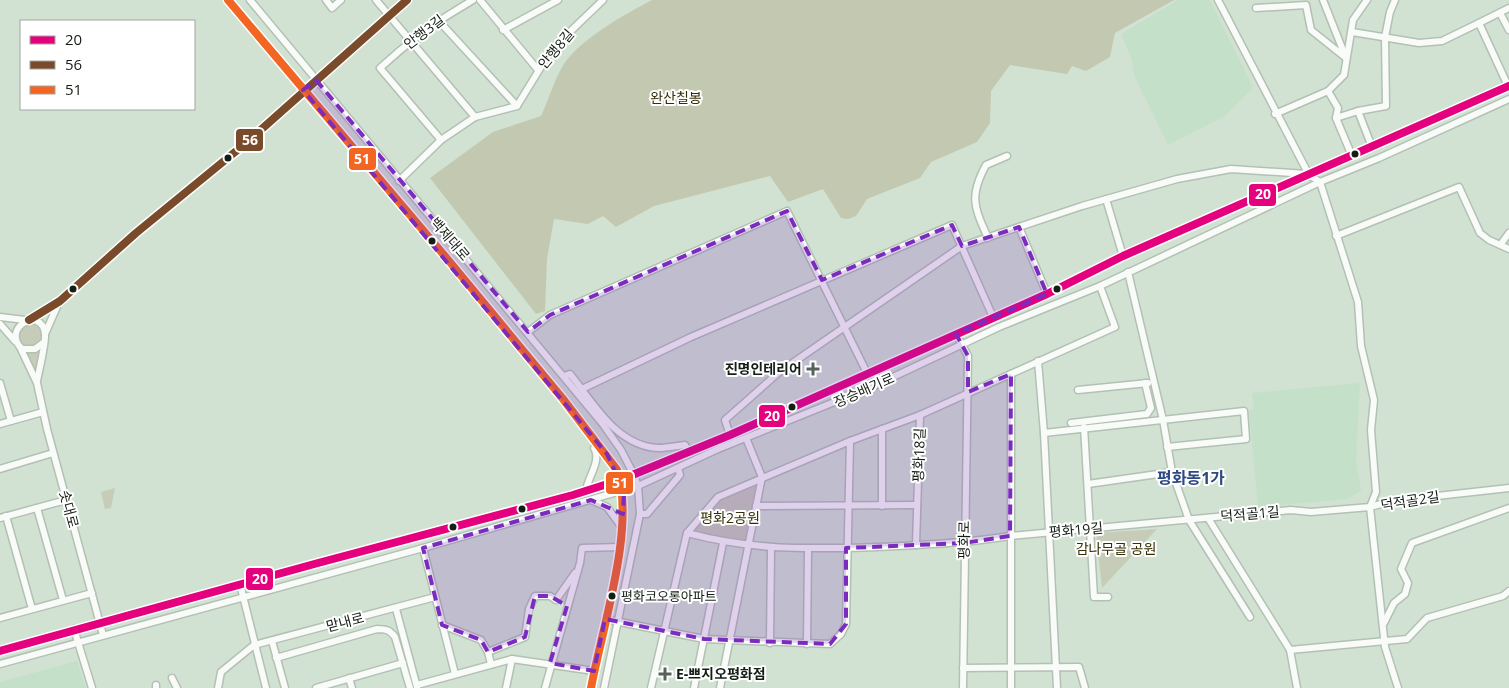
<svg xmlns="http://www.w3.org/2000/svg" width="1509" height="688" font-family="'Open Sans','Noto Sans KR',sans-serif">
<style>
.built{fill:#c5e0c8}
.green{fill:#c6ccb8}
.forest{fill:#c3c8b0}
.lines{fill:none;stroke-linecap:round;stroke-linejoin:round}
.minor-casing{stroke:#b3c0b4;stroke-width:9}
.minor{stroke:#f8fbf8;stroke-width:6}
.bus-1-casing{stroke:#fff;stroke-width:11}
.bus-2-casing{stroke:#fff;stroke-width:11}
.bus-3-casing{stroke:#fff;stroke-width:11}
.bus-1{stroke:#e5007d;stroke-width:8}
.bus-2{stroke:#7a4b2a;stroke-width:8}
.bus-3{stroke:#f26522;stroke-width:8}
.marked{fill:#7b2cbf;fill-opacity:0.2;stroke:#7b2cbf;stroke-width:4;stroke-dasharray:10 6;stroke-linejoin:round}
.bus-dot{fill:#141e15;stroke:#fff;stroke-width:2}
.poi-dot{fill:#566358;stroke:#fff;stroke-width:2}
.labels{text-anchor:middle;stroke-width:4;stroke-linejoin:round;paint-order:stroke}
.bus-label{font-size:13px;fill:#141e15;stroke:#fff;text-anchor:start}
.street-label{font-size:14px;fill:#141e15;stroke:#fff}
.park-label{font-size:14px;fill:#352f06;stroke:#fff}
.poi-label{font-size:14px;font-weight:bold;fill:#141e15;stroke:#fff;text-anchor:end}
.quarter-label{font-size:16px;font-weight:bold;fill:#2c4981;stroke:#fff}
.line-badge{stroke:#fff;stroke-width:2}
.badge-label{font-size:14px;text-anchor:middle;font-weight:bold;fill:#fff}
</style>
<rect width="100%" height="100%" fill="#d1e2d3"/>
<!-- built -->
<g class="built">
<path d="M1178,0H1210L1253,88L1225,116L1168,145L1134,75L1132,60L1121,34Z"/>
<path d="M1360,383L1356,460L1361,491L1347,499L1258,507L1249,410L1254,409L1252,393Z"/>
<path d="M77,661L86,688H0V682Z"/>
</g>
<!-- green -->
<g class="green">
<circle cx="30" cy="335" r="12"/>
<path d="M39,349L37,369L35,370L25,353H31Z"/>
<path d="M762,477L748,546L687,533L718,497Z"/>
<path d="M115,488L111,508L105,509L101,492Z"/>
<path d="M1157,529L1102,588L1096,533Z"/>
</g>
<!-- forest -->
<path class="forest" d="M652,0H1174L1115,33L1110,57L1086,71L1072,66L1067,74L1010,65L991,91L990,123L977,142L931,162L920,178L867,199L856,216L848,219L841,218L823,189L788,202L770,176L654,206L616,227L603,216L588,224L554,219L547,259L545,311L536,314L430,178L493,132L541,116C548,101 553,84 561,69C575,42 625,14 652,0Z"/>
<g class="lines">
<defs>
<g id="minor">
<path d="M228,0L449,261L563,399L617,470C636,527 602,628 591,688"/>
<path d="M250,0L602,423L621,450L634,475L638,486L640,514L604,688"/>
<path d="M326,0L332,8L341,0"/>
<path d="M376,0L475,117"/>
<path d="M480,0L538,70"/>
<path d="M1218,0L1309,175L1320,182L1358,302L1361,346L1374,400L1371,430L1376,492L1370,507L1385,647L1398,688"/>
<path d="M1256,8L1306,5L1311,30L1346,58L1323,0"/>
<path d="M1500,13L1509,30"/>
<path d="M438,20L517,106"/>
<path d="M503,30L558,0"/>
<path d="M1352,32L1419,43L1442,41L1479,23"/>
<path d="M1508,86L1479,23L1509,8"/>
<path d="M1275,114L1328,91"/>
<path d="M1336,118L1358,111"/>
<path d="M441,140L380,68C409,41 438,20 473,0"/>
<path d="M1372,147L1358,111L1386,106L1385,37L1390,12L1395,0"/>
<path d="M1352,156L1336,118L1338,108L1328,91L1344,75L1353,20L1367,0"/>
<path d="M399,181L441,140L475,117L517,106L552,49L603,0"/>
<path d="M1106,199L1123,256"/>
<path d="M1019,227L1047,294"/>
<path d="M1336,236L1459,187L1480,233L1489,240L1509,249"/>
<path d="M988,238C974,207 969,196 986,165L1007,156"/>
<path d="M1501,244L1509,233"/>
<path d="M1128,272L1163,420L1172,472L1189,520L1250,617"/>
<path d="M0,317L25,320"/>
<path d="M29,320L60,301L136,233L246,143L407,0"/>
<path d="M0,324L15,341"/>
<path d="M528,332L550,315L787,211L867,373"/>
<path d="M45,334L59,302"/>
<path d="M956,334L968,356L963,688"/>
<path d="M20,347L37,383L47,429L103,635"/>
<path d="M1038,361L1044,433L1057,688"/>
<path d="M1011,374V688"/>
<path d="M564,376L570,374C593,402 616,446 658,448C667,448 676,446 685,445L689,452"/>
<path d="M37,381C39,371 46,342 45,334C42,305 0,328 22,349H35L43,343"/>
<path d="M0,383L11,421"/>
<path d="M582,389L691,337L952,225L993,317"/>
<path d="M1078,390L1148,383"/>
<path d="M1071,423L1147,414L1151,408L1145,383"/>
<path d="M0,424L43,412"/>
<path d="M1084,427L1094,597H1108"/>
<path d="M1044,433L1244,411L1246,439L1167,447"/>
<path d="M730,435L725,420L778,373L962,246L1082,206L1177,179L1231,169L1307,174"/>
<path d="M0,469L53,453"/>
<path d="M1088,484L1172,472"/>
<path d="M586,491C587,478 602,461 594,448L598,443"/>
<path d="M591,500L607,507L623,529"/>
<path d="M756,506L917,505"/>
<path d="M882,506V429"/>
<path d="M37,508L63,600"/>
<path d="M640,514H647L680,475L678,468"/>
<path d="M6,516L32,609"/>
<path d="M0,518L66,500"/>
<path d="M1208,518L1290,650L1297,688"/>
<path d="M687,533C756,551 807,549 877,547C922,545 966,543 1010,536L1291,510L1311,512L1370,507L1392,501L1509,488"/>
<path d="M916,545L920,415"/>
<path d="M423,548L455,674"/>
<path d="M240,584L266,688"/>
<path d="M396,609L417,687"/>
<path d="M0,618L92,593"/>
<path d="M605,619L704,639L830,644L841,634L846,624L850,441"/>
<path d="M1384,623L1394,603L1405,594L1408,583L1401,569L1412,543L1509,508"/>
<path d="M442,625L481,640L488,652"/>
<path d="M74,629L92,688"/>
<path d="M272,641L285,688"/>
<path d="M770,643L771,549"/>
<path d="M807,644L808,549"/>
<path d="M1290,650L1407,639L1427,618L1503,596L1509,591"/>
<path d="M0,651L318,563L573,495L620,480L730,435L1047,294L1123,256L1509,86"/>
<path d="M276,658L377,629C386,629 390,630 395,637L410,688"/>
<path d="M0,664L423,548L638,486L718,449L874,386L999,327L1100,286L1320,182L1379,158L1509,99"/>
<path d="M491,664L488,652L525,637L529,609L535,596H550L556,600L575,573"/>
<path d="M963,668L1079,667L1085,688"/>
<path d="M172,678L177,688"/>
<path d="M349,678L352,688"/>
<path d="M156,685V688"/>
<path d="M417,685L512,659L594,671"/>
<path d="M218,688L221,672L254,645L435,597"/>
<path d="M316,688L403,663"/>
<path d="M506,688L512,659"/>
<path d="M545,688L580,563L582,548L620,547"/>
<path d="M651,688L687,533L718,497L850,441L920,415L1115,327L1100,286"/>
<path d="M694,688L723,543"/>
<path d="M720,688L762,477L746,438"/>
</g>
</defs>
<!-- minor casing -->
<use href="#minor" class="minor-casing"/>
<!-- minor -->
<use href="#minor" class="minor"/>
<defs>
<path id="bus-1" d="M0,651L318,563L573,495L620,480L730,435L1047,294L1123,256L1509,86"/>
<path id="bus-2" d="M29,320L60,301L136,233L246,143L407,0"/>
<path id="bus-3" d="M228,0L449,261L563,399L617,470C636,527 602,628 591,688"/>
</defs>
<!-- bus-1 casing -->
<use href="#bus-1" class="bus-1-casing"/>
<!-- bus-2 casing -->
<use href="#bus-2" class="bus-2-casing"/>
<!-- bus-3 casing -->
<use href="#bus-3" class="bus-3-casing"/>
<!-- bus-1 -->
<use href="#bus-1" class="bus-1"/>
<!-- bus-2 -->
<use href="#bus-2" class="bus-2"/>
<!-- bus-3 -->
<use href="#bus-3" class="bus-3"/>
</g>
<!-- marked area -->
<path class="marked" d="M316,80L528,332L550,315L787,211L822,280L952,225L962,246L1019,227L1047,294L956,334L968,356V392L1011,374L1010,536L964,543L846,548V624L830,644L704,639L605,619L594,671L550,663L567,606L550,596H535L525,637L488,652L481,640L442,625L423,548L591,500L623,514L624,491L607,454L303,90Z"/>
<!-- markers -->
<g class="bus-dot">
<circle cx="1355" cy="154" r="4.5"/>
<circle cx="228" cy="158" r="4.5"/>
<circle cx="432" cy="241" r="4.5"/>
<circle cx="73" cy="289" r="4.5"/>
<circle cx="1057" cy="289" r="4.5"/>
<circle cx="792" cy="407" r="4.5"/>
<circle cx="522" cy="509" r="4.5"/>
<circle cx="453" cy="527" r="4.5"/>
<circle cx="612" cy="596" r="4.5"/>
</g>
<g class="poi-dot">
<path d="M810.5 361.5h5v5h5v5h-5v5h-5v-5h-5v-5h5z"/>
<path d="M662.5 666.5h5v5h5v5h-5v5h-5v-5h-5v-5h5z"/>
</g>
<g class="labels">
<!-- bus labels -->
<g class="bus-label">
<text x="621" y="601">평화코오롱아파트</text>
</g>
<!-- street labels -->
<g class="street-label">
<text transform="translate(424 32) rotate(-37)" y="5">안행3길</text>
<text transform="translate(556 49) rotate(-50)" y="5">안행8길</text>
<text transform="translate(450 239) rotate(49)" y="5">백제대로</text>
<text transform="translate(864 390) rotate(-24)" y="5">장승배기로</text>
<text transform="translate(919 455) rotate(-88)" y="5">평화18길</text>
<text transform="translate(1410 501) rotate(-9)" y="5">덕적골2길</text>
<text transform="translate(69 509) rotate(75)" y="5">솟대로</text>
<text transform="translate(1250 514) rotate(-5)" y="5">덕적골1길</text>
<text transform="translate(1076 530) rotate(-5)" y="5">평화19길</text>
<text transform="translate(964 540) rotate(-89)" y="5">평화로</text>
<text transform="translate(345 622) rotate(-15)" y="5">맏내로</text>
</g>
<!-- park labels -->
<g class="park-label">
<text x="676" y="103">완산칠봉</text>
<text x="730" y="523">평화2공원</text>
<text x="1116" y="554">감나무골 공원</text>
</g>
<!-- poi labels -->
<g class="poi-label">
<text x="802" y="374">진명인테리어</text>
<text x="676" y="679" text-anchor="start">E-쁘지오평화점</text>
</g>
<!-- quarter labels -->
<g class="quarter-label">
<text x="1191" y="484">평화동1가</text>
</g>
</g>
<g class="line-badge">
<rect x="235" y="128" width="29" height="24" rx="5" fill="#7a4b2a"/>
<rect x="348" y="147" width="29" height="24" rx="5" fill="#f26522"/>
<rect x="1248" y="183" width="29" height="24" rx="5" fill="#e5007d"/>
<rect x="758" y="404" width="28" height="24" rx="5" fill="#e5007d"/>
<rect x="605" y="471" width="29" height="24" rx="5" fill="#f26522"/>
<rect x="245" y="567" width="29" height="24" rx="5" fill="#e5007d"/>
</g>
<g class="badge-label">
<text x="250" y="145">56</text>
<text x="362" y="164">51</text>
<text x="1263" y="199">20</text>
<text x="772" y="421">20</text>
<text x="620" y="488">51</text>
<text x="260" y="584">20</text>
</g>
<!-- legend -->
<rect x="20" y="20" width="175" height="90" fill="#ffffff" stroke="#a1a5a1"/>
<rect x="30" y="36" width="25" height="8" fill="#e5007d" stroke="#a1a5a1"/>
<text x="65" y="45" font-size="15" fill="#141e15">20</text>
<rect x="30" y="61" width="25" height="8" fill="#7a4b2a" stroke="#a1a5a1"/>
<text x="65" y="70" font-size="15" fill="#141e15">56</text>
<rect x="30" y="86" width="25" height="8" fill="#f26522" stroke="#a1a5a1"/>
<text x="65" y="95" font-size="15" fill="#141e15">51</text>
</svg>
